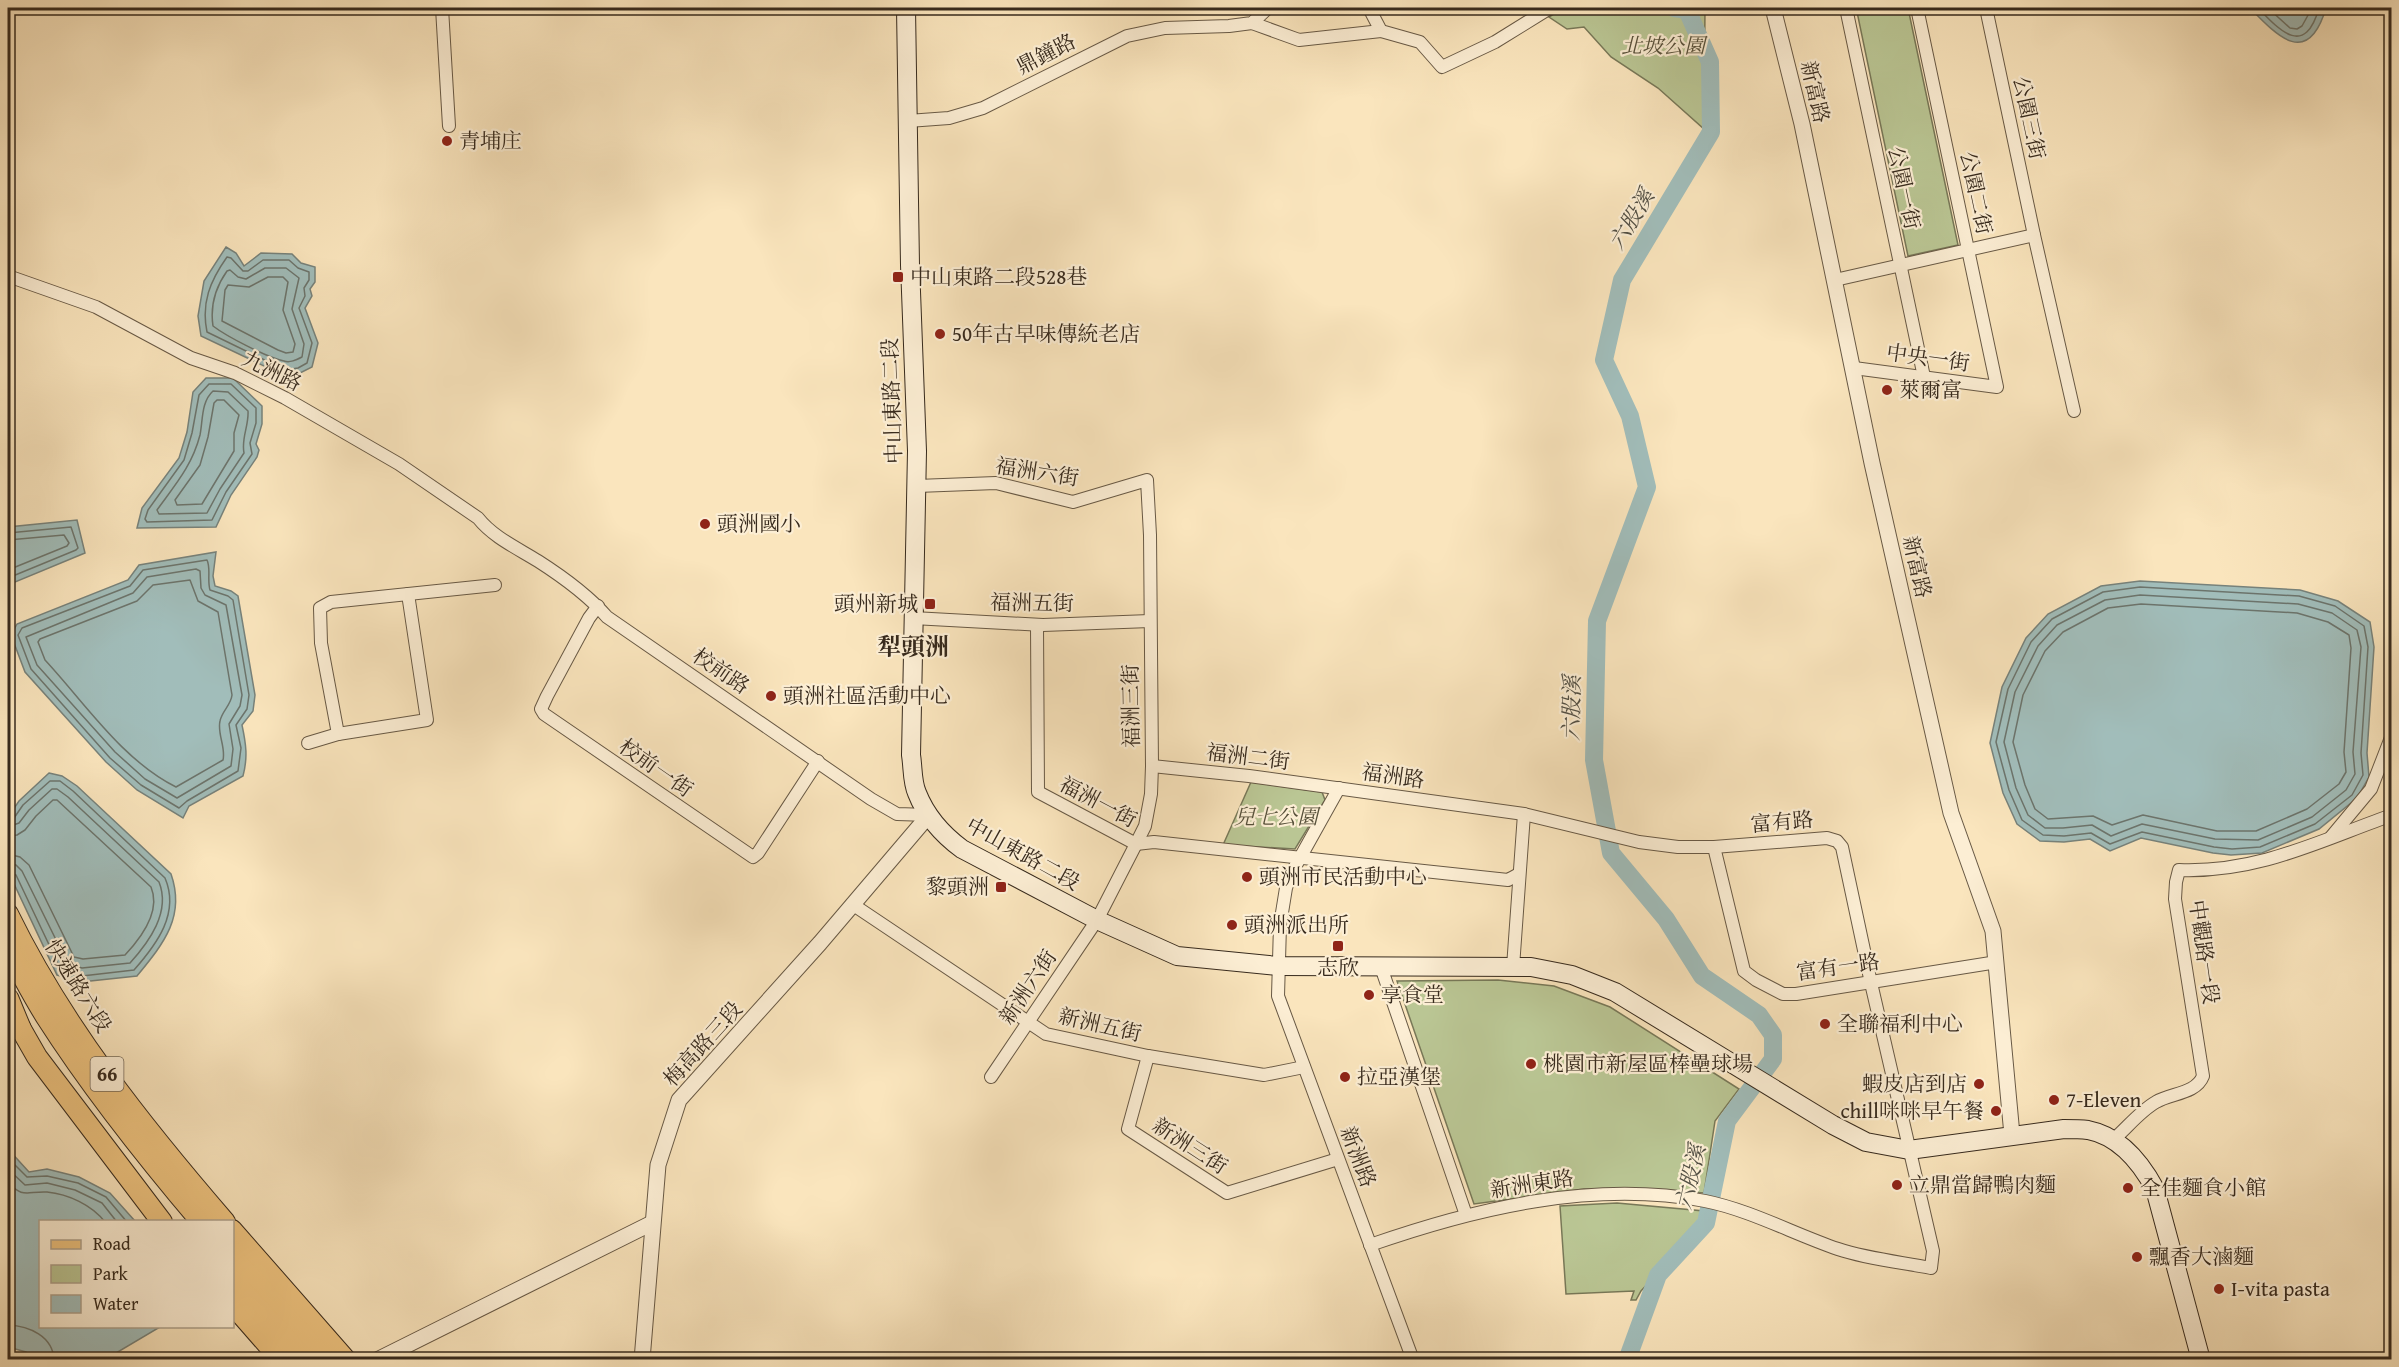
<svg xmlns="http://www.w3.org/2000/svg" width="2399" height="1367" font-family="'Gentium Book Plus','Noto Serif TC',serif">
<style>
.green{fill:#bac694;stroke:#787858;stroke-width:1.5}
.water{fill:#a1bdba;stroke:#77827b;stroke-width:1.5}
.lines{fill:none;stroke-linecap:round;stroke-linejoin:round}
.shore{stroke:#6c746c;stroke-width:1.5}
.river{stroke:#a1bdba;stroke-width:18}
.minor-casing{stroke:#685945;stroke-width:14}
.tertiary-casing{stroke:#685945;stroke-width:17}
.secondary-casing{stroke:#372a1d;stroke-width:20}
.primary-casing{stroke:#372a1d;stroke-width:22}
.trunk-casing{stroke:#372a1d;stroke-width:23}
.minor{stroke:#fceed4;stroke-width:12}
.tertiary{stroke:#fceed4;stroke-width:15}
.secondary{stroke:#fceed4;stroke-width:18}
.primary{stroke:#edc27e;stroke-width:20}
.trunk{stroke:#edc27e;stroke-width:21}
.poi-dot{fill:#8f2418;stroke:#fceed4;stroke-width:2}
.labels{text-anchor:middle;stroke-width:4.5;stroke-linejoin:round;paint-order:stroke}
.shield{fill:#fceed4;stroke:#726554;stroke-width:1.5}
.shield-label{font-size:20px;font-weight:bold;fill:#372a1d}
.park-label{font-size:21px;font-style:italic;fill:#58513b;stroke:#fceed4}
.street-label{font-size:21px;fill:#372a1d;stroke:#fceed4}
.poi-label{font-size:21px;fill:#372a1d;stroke:#fceed4;text-anchor:start}
.water-label{font-size:22px;font-style:italic;fill:#524f44;stroke:#fceed4}
.quarter-label{font-size:24px;font-weight:bold;fill:#372a1d;stroke:#fceed4}
</style>
<rect width="100%" height="100%" fill="#fae5bd"/>
<filter id="stains"><feTurbulence type="fractalNoise" baseFrequency=".00333" numOctaves="4"/><feColorMatrix values="0 0 0 0 .2 0 0 0 0 .09 0 0 0 0 .02 0 0 0 .5 -.17"/></filter>
<radialGradient id="worn" r=".72"><stop offset=".6" stop-color="#630" stop-opacity="0"/><stop offset="1" stop-color="#630" stop-opacity=".3"/></radialGradient>
<!-- green -->
<g class="green">
<path d="M1563,8H1705L1704,129L1658,88L1611,57L1584,27L1567,29L1549,17Z"/>
<path d="M1885,8H1908L1958,245L1908,256L1857,12Z"/>
<path d="M1251,782L1322,792L1325,800L1295,849L1223,845Z"/>
<path d="M1498,980L1554,986L1610,1007L1739,1089L1715,1121L1704,1193L1654,1189H1584L1474,1204L1397,981Z"/>
<path d="M1617,1203L1704,1211L1697,1230L1641,1291L1636,1300H1631L1634,1291L1566,1294L1560,1206Z"/>
</g>
<!-- water -->
<g class="water">
<path d="M2250,8H2326C2308,68 2278,37 2250,8Z"/>
<path d="M226,247L236,253L244,266L261,253L292,254L301,263L315,267V282L310,289L312,296L305,308L318,343L312,367L300,373L285,376L201,336L198,316L204,281Z"/>
<path d="M206,378H233L262,406V424L256,444L259,450L257,457L231,495L216,527L137,528L142,508L179,458L187,432L193,392Z"/>
<path d="M77,520L85,553L8,585V527Z"/>
<path d="M216,552L213,576L215,586L231,591L238,596L255,695L253,711L242,725C246,744 248,757 243,776L189,806L183,818L137,790L106,762L25,672L11,635L17,624L128,580L139,565Z"/>
<path d="M2140,581L2300,590L2338,601L2370,622L2374,647L2367,753L2369,777L2357,798L2319,829L2262,853L2231,855L2213,853L2141,838L2110,851L2090,839L2064,842L2040,841L2017,824L2003,793L1990,743L2002,687L2026,638L2048,614L2101,586Z"/>
<path d="M49,773L62,776L77,786L171,874C186,917 163,944 137,976L81,982L57,975L8,871V817L19,801Z"/>
<path d="M8,1149L29,1172L47,1169L79,1177L110,1193L135,1221L40,1222V1326L160,1327L106,1359H33L26,1352L8,1347Z"/>
</g>
<g class="lines">
<!-- shore -->
<g class="shore">
<path d="M2258,8C2281,32 2305,57 2319,8"/>
<path d="M2268,8L2290,28L2297,29L2302,26L2312,8"/>
<path d="M227,257L231,258L243,271H248L263,260H289L298,268L309,272V280L304,288L305,296L299,308L312,343L307,363L298,368L285,370L207,332C201,303 210,281 227,257Z"/>
<path d="M265,268H286L299,278L292,309L304,344L302,357C296,360 290,363 284,361C268,358 226,336 213,326C210,306 215,288 227,271L230,270L238,277L246,279Z"/>
<path d="M268,277H283L288,282L283,310L295,344L293,352L286,353L278,350L222,321L225,290L228,285L249,287Z"/>
<path d="M209,384H231L256,408V423L250,443L252,454L226,492L212,520L147,522L145,519L148,510L184,460L192,433L199,395Z"/>
<path d="M213,391L228,392L248,411C249,426 241,438 244,453L220,489L207,513L159,514L157,510C175,485 192,466 200,435C203,420 201,402 213,391Z"/>
<path d="M217,400H224L239,415L234,433V451L202,504L177,505L175,500L200,465L208,437L214,403Z"/>
<path d="M8,533L71,527L78,548L76,550L8,578"/>
<path d="M8,540L64,535L69,543L67,546L8,570"/>
<path d="M207,560C211,568 207,580 210,590L228,596L233,600L249,695L247,709L236,725L241,748L238,771L187,801L179,808L141,785L110,758L31,669L18,635L22,628L130,586L143,570Z"/>
<path d="M196,569L200,571L201,588L205,595L226,605L242,695L240,706L229,724L233,749L231,766L177,798L145,779L115,752L37,665L26,637L133,593L147,577Z"/>
<path d="M190,580L198,601L218,612L232,695C231,705 222,711 220,721C217,734 226,747 223,760L176,787C122,760 85,703 45,660L38,642L40,639L137,601L153,585Z"/>
<path d="M2140,587L2299,596L2335,606L2364,626L2368,647L2361,753L2363,775L2352,795L2315,824L2260,847L2232,849L2214,847L2142,832L2110,844L2091,833L2064,836L2043,835L2022,820L2009,790L1996,742L2008,689L2031,642L2052,619L2103,592Z"/>
<path d="M2140,595L2298,604L2332,613L2357,630L2361,647L2353,752L2355,774L2346,790L2312,817L2258,840L2215,839L2142,824L2111,836L2092,825L2063,828H2045L2028,815L2016,788L2004,742L2015,692L2038,646L2057,625L2105,600Z"/>
<path d="M2141,604L2297,613L2328,622L2349,635L2351,648L2344,752L2346,772L2339,784L2307,809L2256,831H2217L2143,815L2112,825L2093,816L2048,819L2035,809L2025,785L2013,742L2023,695L2045,651L2063,632L2108,608Z"/>
<path d="M8,819L14,818L23,805L50,781H60L73,791L165,878C180,913 157,944 134,970L82,976L61,970L16,875L8,871"/>
<path d="M8,827L19,823L29,810L52,789H57L68,797L159,882C171,912 149,942 130,963L82,968L68,964L22,871L16,865L8,863"/>
<path d="M8,836L17,835L25,830L36,816L53,800H57L151,887C161,911 141,938 125,955L83,959L74,957L29,865L20,857L8,854"/>
<path d="M8,1158L27,1177L47,1176L78,1183L106,1197L127,1222"/>
<path d="M8,1169L25,1185L47,1183L75,1190L102,1203L117,1222"/>
<path d="M8,1182C23,1199 27,1191 47,1192C68,1194 92,1205 105,1222"/>
<path d="M8,1325C29,1326 53,1336 54,1360"/>
</g>
<!-- river -->
<path class="river" d="M1627,1360L1658,1275L1706,1223L1727,1121L1773,1059V1035L1759,1015L1702,976L1666,919L1611,853L1594,760L1597,621L1647,487L1630,416L1604,360L1622,280L1711,132L1710,62L1687,10L1674,8"/>
<defs>
<g id="minor">
<path d="M442,8L449,126"/>
<path d="M1369,8L1381,31L1420,42L1442,67L1495,42L1550,8"/>
<path d="M1846,8L1924,377"/>
<path d="M1986,8L2034,235L2074,411"/>
<path d="M1252,23L1299,40L1381,31"/>
<path d="M908,121L949,118L983,108L1127,36L1165,28L1229,26L1252,23L1268,8"/>
<path d="M8,276L96,307L191,358L235,373L285,398L399,464L478,518C493,537 517,548 538,561C563,577 588,595 607,617L871,799L897,814L929,815"/>
<path d="M1835,280L2034,235"/>
<path d="M1854,368L1997,387L1917,8"/>
<path d="M917,486L996,483L1073,502L1147,480L1150,535L1152,766L1151,794L1145,826L1136,844L1097,920L991,1077"/>
<path d="M598,606L589,618L547,696L541,709L544,714L753,857L758,853L818,761"/>
<path d="M913,618L1043,625L1150,621"/>
<path d="M1037,625L1038,792L1136,844L1154,842L1508,880L1519,874"/>
<path d="M338,734L321,643L320,608L331,602L495,585"/>
<path d="M308,743L338,734L427,720L408,594"/>
<path d="M1152,766L1249,776L1524,814L1639,842L1678,847H1714L1827,838L1837,841L1842,847L1871,983L1933,1251L1931,1268C1900,1262 1868,1259 1838,1249C1794,1234 1750,1210 1705,1201C1593,1180 1476,1208 1370,1245"/>
<path d="M1339,788L1291,874L1286,888L1280,925L1278,996L1413,1360"/>
<path d="M2331,837L2371,789L2392,735"/>
<path d="M1714,847L1744,971L1756,980L1783,994H1796L1997,962"/>
<path d="M852,904L1046,1034L1148,1056L1264,1075L1304,1067"/>
<path d="M1381,967L1466,1215"/>
<path d="M1513,967L1524,814"/>
<path d="M1148,1056L1128,1129L1227,1193L1338,1159"/>
<path d="M2113,1140C2127,1128 2140,1111 2156,1102C2171,1093 2196,1094 2203,1076L2175,899L2176,882L2179,870C2258,873 2319,841 2392,815"/>
</g>
<g id="tertiary">
<path d="M1773,8L1802,124L1872,463L1951,813L1993,931L2012,1135"/>
<path d="M377,1360L652,1223"/>
<path d="M642,1360L658,1165L679,1100L820,943L929,815"/>
</g>
<path id="secondary" d="M906,8L910,265L917,451L911,755C913,767 912,782 917,793C926,816 943,835 962,849L1097,920L1177,956L1278,966L1531,967L1572,975L1615,992L1833,1125L1866,1142L1909,1150L2064,1129C2072,1129 2080,1129 2088,1130C2119,1136 2141,1163 2155,1189L2201,1360"/>
<g id="primary">
<path d="M8,914C63,1027 143,1127 225,1222"/>
<path d="M13,1015L37,1057L162,1222"/>
<path d="M232,1230L346,1360"/>
<path d="M232,1304L281,1360"/>
</g>
<g id="trunk">
<path d="M8,928L25,956"/>
<path d="M8,948C20,970 32,994 46,1016C92,1088 146,1156 202,1222"/>
<path d="M8,999L20,1028"/>
<path d="M232,1257L325,1360"/>
<path d="M232,1280L305,1360"/>
</g>
</defs>
<!-- minor casing -->
<use href="#minor" class="minor-casing"/>
<!-- tertiary casing -->
<use href="#tertiary" class="tertiary-casing"/>
<!-- secondary casing -->
<use href="#secondary" class="secondary-casing"/>
<!-- primary casing -->
<use href="#primary" class="primary-casing"/>
<!-- trunk casing -->
<use href="#trunk" class="trunk-casing"/>
<!-- minor -->
<use href="#minor" class="minor"/>
<!-- tertiary -->
<use href="#tertiary" class="tertiary"/>
<!-- secondary -->
<use href="#secondary" class="secondary"/>
<!-- primary -->
<use href="#primary" class="primary"/>
<!-- trunk -->
<use href="#trunk" class="trunk"/>
</g>
<!-- markers -->
<g class="poi-dot">
<circle cx="447" cy="141" r="6"/>
<rect x="892" y="271" width="12" height="12" rx="3"/>
<circle cx="940" cy="334" r="6"/>
<circle cx="1887" cy="390" r="6"/>
<circle cx="705" cy="524" r="6"/>
<rect x="924" y="598" width="12" height="12" rx="3"/>
<circle cx="771" cy="696" r="6"/>
<circle cx="1247" cy="877" r="6"/>
<rect x="995" y="881" width="12" height="12" rx="3"/>
<circle cx="1232" cy="925" r="6"/>
<rect x="1332" y="940" width="12" height="12" rx="3"/>
<circle cx="1369" cy="995" r="6"/>
<circle cx="1825" cy="1024" r="6"/>
<circle cx="1531" cy="1064" r="6"/>
<circle cx="1345" cy="1077" r="6"/>
<circle cx="1979" cy="1084" r="6"/>
<circle cx="2054" cy="1100" r="6"/>
<circle cx="1996" cy="1111" r="6"/>
<circle cx="1897" cy="1185" r="6"/>
<circle cx="2128" cy="1188" r="6"/>
<circle cx="2137" cy="1257" r="6"/>
<circle cx="2219" cy="1289" r="6"/>
</g>
<g class="labels">
<!-- shield labels -->
<rect class="shield" x="90.5" y="1057" width="33" height="34" rx="4.5"/>
<g class="shield-label">
<text x="107" y="1081">66</text>
</g>
<!-- park labels -->
<g class="park-label">
<text x="1663" y="53">北坡公園</text>
<text x="1276" y="824">兒七公園</text>
</g>
<!-- street labels -->
<g class="street-label">
<text transform="translate(1046 54) rotate(-27)" y="7">鼎鐘路</text>
<text transform="translate(1815 92) rotate(77)" y="7">新富路</text>
<text transform="translate(2029 118) rotate(78)" y="7">公園三街</text>
<text transform="translate(1904 188) rotate(78)" y="7">公園一街</text>
<text transform="translate(1976 193) rotate(78)" y="7">公園二街</text>
<text transform="translate(1928 358) rotate(8)" y="7">中央一街</text>
<text transform="translate(272 371) rotate(26)" y="7">九洲路</text>
<text transform="translate(892 401) rotate(-92)" y="7">中山東路二段</text>
<text transform="translate(1037 472) rotate(9)" y="7">福洲六街</text>
<text transform="translate(1917 567) rotate(77)" y="7">新富路</text>
<text transform="translate(1032 603) rotate(1)" y="7">福洲五街</text>
<text transform="translate(721 671) rotate(34)" y="7">校前路</text>
<text transform="translate(1131 706) rotate(-91)" y="7">福洲三街</text>
<text transform="translate(1248 757) rotate(7)" y="7">福洲二街</text>
<text transform="translate(656 768) rotate(35)" y="7">校前一街</text>
<text transform="translate(1393 776) rotate(8)" y="7">福洲路</text>
<text transform="translate(1098 802) rotate(28)" y="7">福洲一街</text>
<text transform="translate(1782 822) rotate(-5)" y="7">富有路</text>
<text transform="translate(1023 854) rotate(29)" y="7">中山東路二段</text>
<text transform="translate(2204 952) rotate(82)" y="7">中觀路一段</text>
<text transform="translate(1838 967) rotate(-8)" y="7">富有一路</text>
<text transform="translate(78 986) rotate(58)" y="7">快速路六段</text>
<text transform="translate(1028 987) rotate(-56)" y="7">新洲六街</text>
<text transform="translate(1100 1025) rotate(13)" y="7">新洲五街</text>
<text transform="translate(703 1044) rotate(-48)" y="7">梅高路三段</text>
<text transform="translate(1190 1146) rotate(33)" y="7">新洲三街</text>
<text transform="translate(1358 1157) rotate(69)" y="7">新洲路</text>
<text transform="translate(1532 1184) rotate(-9)" y="7">新洲東路</text>
</g>
<!-- poi labels -->
<g class="poi-label">
<text x="459" y="148">青埔庄</text>
<text x="910" y="284">中山東路二段528巷</text>
<text x="952" y="341">50年古早味傳統老店</text>
<text x="1899" y="397">萊爾富</text>
<text x="717" y="531">頭洲國小</text>
<text x="918" y="611" text-anchor="end">頭州新城</text>
<text x="783" y="703">頭洲社區活動中心</text>
<text x="1259" y="884">頭洲市民活動中心</text>
<text x="989" y="894" text-anchor="end">黎頭洲</text>
<text x="1244" y="932">頭洲派出所</text>
<text x="1338" y="975" text-anchor="middle">志欣</text>
<text x="1381" y="1002">享食堂</text>
<text x="1837" y="1031">全聯福利中心</text>
<text x="1543" y="1071">桃園市新屋區棒壘球場</text>
<text x="1357" y="1084">拉亞漢堡</text>
<text x="1967" y="1091" text-anchor="end">蝦皮店到店</text>
<text x="2066" y="1107">7-Eleven</text>
<text x="1984" y="1118" text-anchor="end">chill咪咪早午餐</text>
<text x="1909" y="1192">立鼎當歸鴨肉麵</text>
<text x="2140" y="1195">全佳麵食小館</text>
<text x="2149" y="1264">飄香大滷麵</text>
<text x="2231" y="1296">I-vita pasta</text>
</g>
<!-- water labels -->
<g class="water-label">
<text transform="translate(1631 219) rotate(-59)" y="8">六股溪</text>
<text transform="translate(1571 708) rotate(-89)" y="8">六股溪</text>
<text transform="translate(1690 1177) rotate(-77)" y="8">六股溪</text>
</g>
<!-- quarter labels -->
<g class="quarter-label">
<text x="913" y="655">犁頭洲</text>
</g>
</g>
<!-- margin -->
<rect width="2399" height="1367" fill="none" stroke="#fae5bd" stroke-width="30"/>
<rect x="9" y="9" width="2381" height="1349" fill="none" stroke="#372a1d" stroke-width="3"/>
<rect x="15" y="15" width="2369" height="1337" fill="none" stroke="#372a1d" stroke-width="1.5"/>
<!-- legend -->
<rect x="39" y="1220" width="195" height="108" fill="#fceed4" stroke="#ada08b" stroke-width="1.5"/>
<rect x="51" y="1240" width="30" height="9" fill="#edc27e" stroke="#ada08b" stroke-width="1.5"/>
<text x="93" y="1250" font-size="18" fill="#372a1d">Road</text>
<rect x="51" y="1265" width="30" height="18" fill="#bac694" stroke="#ada08b" stroke-width="1.5"/>
<text x="93" y="1280" font-size="18" fill="#372a1d">Park</text>
<rect x="51" y="1295" width="30" height="18" fill="#a1bdba" stroke="#ada08b" stroke-width="1.5"/>
<text x="93" y="1310" font-size="18" fill="#372a1d">Water</text>
<rect width="100%" height="100%" filter="url(#stains)"/>
<rect width="100%" height="100%" fill="url(#worn)"/>
</svg>
